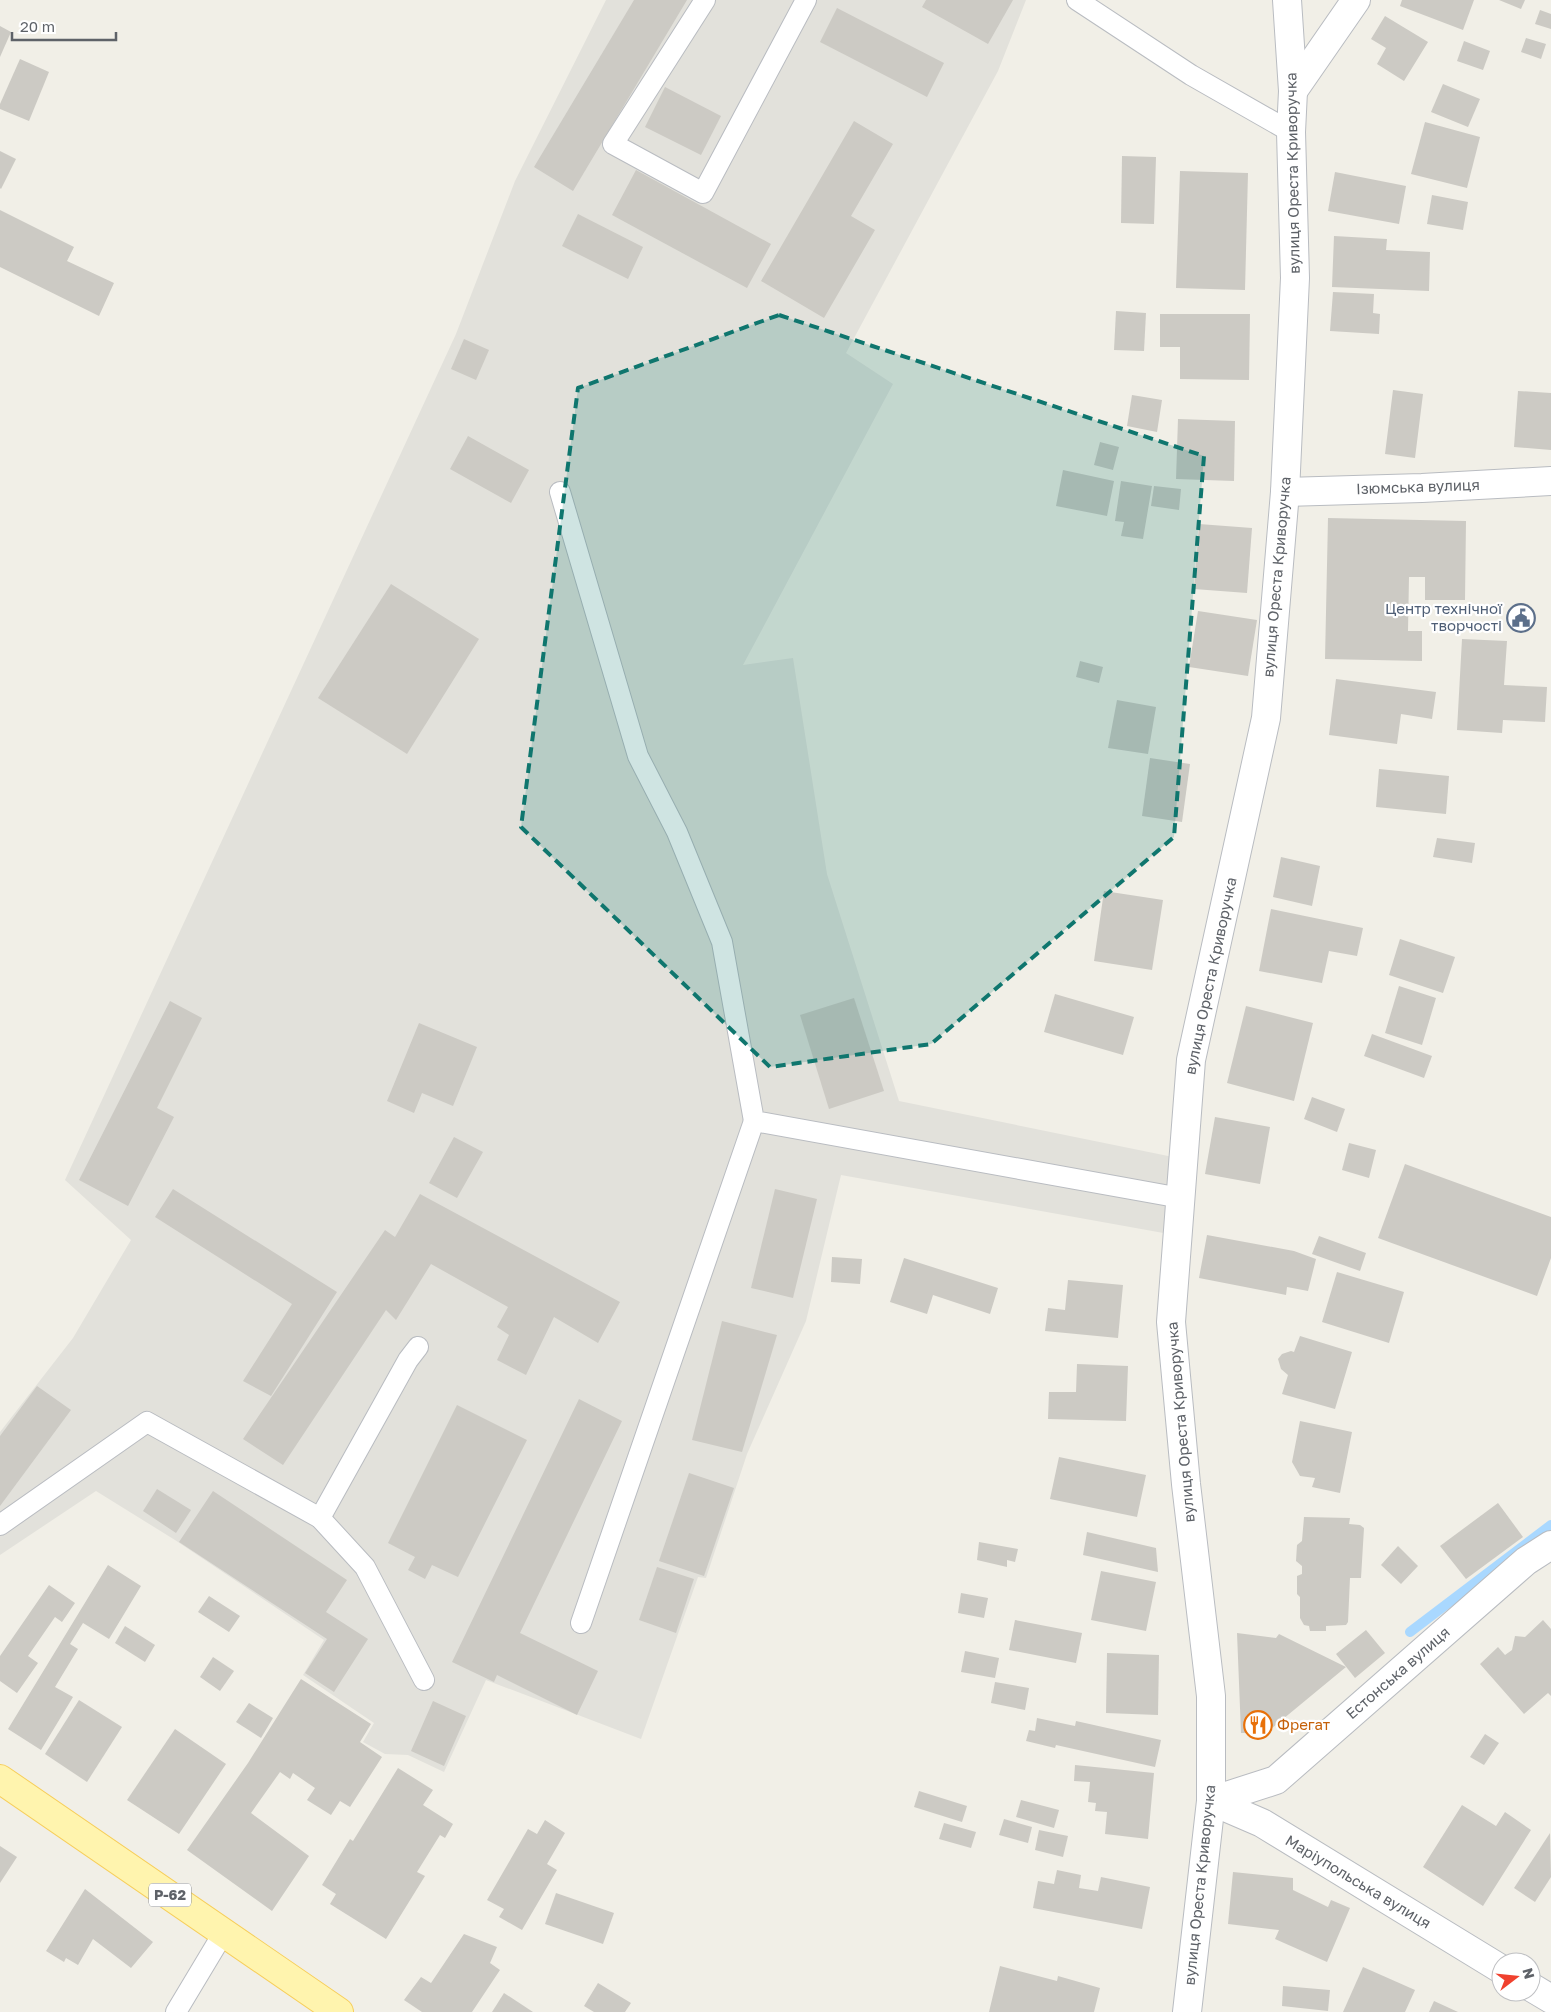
<svg xmlns="http://www.w3.org/2000/svg" width="1551" height="2012" font-family="'Golos Text',sans-serif">
<style>
.industrial{fill:#e2e1db}
.lines{fill:none;stroke-linecap:round;stroke-linejoin:round}
.stream{stroke:#a9d8ff;stroke-width:10}
.building{fill:#cccac4}
.lane-casing{stroke:#b9bcc1;stroke-width:22}
.street-casing{stroke:#b9bcc1;stroke-width:30}
.primary-casing{stroke:#f7ce5a;stroke-width:30}
.lane{stroke:#fff;stroke-width:20}
.street{stroke:#fff;stroke-width:28}
.primary{stroke:#fff4ae;stroke-width:28}
.marked{fill:#0f766e;fill-opacity:0.2;stroke:#0f766e;stroke-width:4;stroke-dasharray:10 6;stroke-linejoin:round}
.labels{text-anchor:middle;stroke-width:4.5;stroke-linejoin:round;paint-order:stroke}
.shield{fill:#fff;stroke:#8e9195;stroke-width:1}
.shield-label{font-size:14px;font-weight:bold;fill:#5e6268}
.street-label{font-size:15px;fill:#5e6268;stroke:#fff}
.service-label{font-size:15px;fill:#4e5e75;stroke:#fff;text-anchor:end}
.food-label{font-size:15px;fill:#c56008;stroke:#fff;text-anchor:start}
</style>
<rect width="100%" height="100%" fill="#f1efe7"/>
<!-- industrial -->
<path class="industrial" d="M606,0H1026L998,71L846,353L893,384L743,665L793,658L827,874L899,1101L1178,1158L1169,1234L841,1175L806,1321L747,1454L706,1578L698,1577L641,1739L486,1680L444,1772L408,1755L385,1754L363,1742L374,1723L303,1675L324,1640L175,1540L96,1491L0,1555V1432L73,1338L131,1240L65,1180L456,334L515,181Z"/>
<g class="lines">
<!-- stream -->
<path class="stream" d="M1410,1632L1551,1525"/>
</g>
<!-- building -->
<g class="building">
<path d="M634,0H687L573,191L534,167Z"/>
<path d="M926,0H1013L988,44L922,7Z"/>
<path d="M1402,0H1474L1463,30L1400,6Z"/>
<path d="M1499,0H1525L1521,9Z"/>
<path d="M837,8L944,63L927,97L820,42Z"/>
<path d="M1540,10L1551,14V29L1535,24Z"/>
<path d="M1385,16L1428,42L1404,81L1377,64L1386,48L1371,39Z"/>
<path d="M0,26L11,32L0,57Z"/>
<path d="M1526,38L1546,44L1541,59L1521,52Z"/>
<path d="M1464,41L1490,51L1483,70L1457,61Z"/>
<path d="M20,59L49,72L29,121L0,109V104Z"/>
<path d="M1443,84L1480,99L1468,127L1431,112Z"/>
<path d="M665,87L721,116L701,155L645,127Z"/>
<path d="M854,121L893,144L851,216L875,230L824,318L761,281Z"/>
<path d="M1425,122L1480,137L1467,188L1411,174Z"/>
<path d="M0,151L16,159L1,189L0,188Z"/>
<path d="M1122,156L1156,157L1154,224L1121,223Z"/>
<path d="M636,170L771,244L747,288L612,215Z"/>
<path d="M1180,171L1248,173L1245,290L1176,288Z"/>
<path d="M1335,172L1406,186L1399,224L1328,211Z"/>
<path d="M1432,195L1468,202L1463,230L1427,224Z"/>
<path d="M0,210L74,247L67,261L114,283L99,316L0,267Z"/>
<path d="M578,214L643,247L628,279L562,246Z"/>
<path d="M1334,236L1387,239L1386,250L1430,252L1429,291L1332,287Z"/>
<path d="M1333,292L1374,294L1373,313L1380,314L1379,334L1330,331Z"/>
<path d="M1116,311L1146,313L1144,351L1114,350Z"/>
<path d="M1160,314H1250L1249,380L1180,379V347H1160Z"/>
<path d="M464,339L489,350L476,380L451,369Z"/>
<path d="M1393,390L1423,394L1415,458L1385,454Z"/>
<path d="M1518,391L1551,393V450L1514,447Z"/>
<path d="M1132,395L1162,400L1157,432L1127,426Z"/>
<path d="M1178,419L1235,421L1234,481L1176,479Z"/>
<path d="M468,436L529,470L511,503L450,469Z"/>
<path d="M1100,442L1119,447L1113,470L1094,465Z"/>
<path d="M1063,470L1114,481L1107,516L1056,506Z"/>
<path d="M1121,481L1152,486L1143,539L1121,536L1124,522L1115,521Z"/>
<path d="M1154,486L1181,489L1179,510L1151,506Z"/>
<path d="M1328,518L1466,521L1465,600H1425V577H1409L1408,631H1422V661L1325,659Z"/>
<path d="M1199,524L1252,528L1247,593L1194,589Z"/>
<path d="M391,584L479,639L407,754L318,698Z"/>
<path d="M1198,611L1257,620L1248,676L1189,667Z"/>
<path d="M1462,639L1507,641L1504,685L1547,687L1545,722L1503,720L1502,733L1457,730Z"/>
<path d="M1080,661L1103,667L1099,683L1076,677Z"/>
<path d="M1336,679L1436,692L1432,719L1401,714L1397,744L1329,735Z"/>
<path d="M1117,700L1156,707L1148,754L1108,748Z"/>
<path d="M1150,758L1190,764L1182,822L1142,816Z"/>
<path d="M1379,769L1449,776L1446,814L1376,807Z"/>
<path d="M1437,838L1475,843L1472,863L1433,857Z"/>
<path d="M1281,857L1320,866L1312,906L1273,897Z"/>
<path d="M1104,891L1163,900L1152,970L1094,961Z"/>
<path d="M1271,909L1363,928L1357,956L1329,951L1322,983L1259,971Z"/>
<path d="M1400,939L1455,957L1443,993L1389,975Z"/>
<path d="M1399,986L1436,998L1422,1045L1385,1033Z"/>
<path d="M1055,994L1134,1017L1123,1055L1044,1032Z"/>
<path d="M854,998L884,1091L829,1109L800,1015Z"/>
<path d="M170,1001L202,1018L157,1108L174,1117L128,1206L79,1180Z"/>
<path d="M1246,1006L1313,1023L1294,1101L1227,1083Z"/>
<path d="M419,1023L477,1047L453,1106L422,1093L414,1113L387,1101Z"/>
<path d="M1372,1034L1432,1056L1424,1078L1364,1056Z"/>
<path d="M1312,1097L1345,1109L1337,1132L1304,1119Z"/>
<path d="M1215,1117L1270,1127L1260,1184L1205,1174Z"/>
<path d="M454,1137L483,1152L457,1198L429,1183Z"/>
<path d="M1349,1143L1376,1150L1369,1178L1342,1170Z"/>
<path d="M1405,1164L1551,1217V1258L1537,1296L1378,1238Z"/>
<path d="M173,1189L337,1292L271,1396L243,1381L292,1304L155,1217Z"/>
<path d="M775,1189L817,1199L793,1298L751,1288Z"/>
<path d="M420,1194L620,1302L598,1343L554,1317L526,1375L497,1360L509,1335L497,1327L508,1307L431,1264L396,1320L386,1310L283,1465L243,1439L385,1230L395,1237Z"/>
<path d="M1207,1235L1294,1251L1316,1259L1308,1291L1287,1287L1286,1295L1199,1278Z"/>
<path d="M1319,1236L1366,1253L1360,1271L1312,1254Z"/>
<path d="M832,1257L862,1259L860,1284L831,1282Z"/>
<path d="M904,1258L998,1288L990,1314L933,1295L927,1314L890,1302Z"/>
<path d="M1337,1272L1404,1292L1389,1343L1322,1322Z"/>
<path d="M1068,1280L1123,1285L1118,1338L1045,1331L1048,1308L1065,1310Z"/>
<path d="M722,1321L777,1335L742,1452L692,1440Z"/>
<path d="M1300,1336L1352,1352L1335,1409L1282,1394L1288,1375L1281,1369L1278,1359L1282,1354L1291,1351L1294,1352Z"/>
<path d="M1077,1364L1128,1366L1126,1421L1048,1419L1049,1392H1076Z"/>
<path d="M37,1386L71,1410L0,1506V1436Z"/>
<path d="M579,1399L622,1421L520,1633L598,1671L577,1715L497,1675L494,1682L452,1662Z"/>
<path d="M457,1405L527,1440L458,1577L432,1565L425,1579L408,1570L415,1557L388,1543Z"/>
<path d="M1300,1421L1352,1432L1340,1493L1312,1487L1315,1478L1300,1476L1292,1462Z"/>
<path d="M1059,1457L1146,1475L1137,1517L1050,1499Z"/>
<path d="M689,1473L734,1488L704,1576L659,1561Z"/>
<path d="M157,1489L191,1510L176,1533L143,1511Z"/>
<path d="M213,1491L347,1580L326,1612L368,1639L334,1692L305,1673L327,1639L179,1542Z"/>
<path d="M1498,1503L1523,1537L1466,1579L1440,1546Z"/>
<path d="M1304,1517L1350,1518L1349,1524L1360,1525L1364,1528L1361,1578H1350L1348,1622L1346,1625L1326,1626V1631H1310L1309,1626L1304,1625L1300,1618V1597L1297,1594V1576L1302,1574V1566L1296,1561L1297,1545L1302,1541Z"/>
<path d="M1087,1532L1156,1548L1158,1572L1083,1555Z"/>
<path d="M979,1542L1018,1549L1015,1562L1007,1560V1567L977,1560Z"/>
<path d="M1398,1546L1418,1566L1401,1584L1381,1565Z"/>
<path d="M108,1565L141,1586L109,1639L83,1623L70,1644L78,1649L55,1687L73,1697L41,1750L8,1729Z"/>
<path d="M657,1567L694,1579L676,1633L639,1620Z"/>
<path d="M1101,1571L1156,1582L1146,1631L1091,1620Z"/>
<path d="M49,1585L75,1603L62,1622L55,1617L28,1656L38,1663L17,1693L0,1681V1656Z"/>
<path d="M961,1593L988,1598L984,1618L958,1613Z"/>
<path d="M209,1596L240,1616L229,1632L198,1612Z"/>
<path d="M1015,1620L1082,1633L1076,1663L1009,1650Z"/>
<path d="M1543,1620L1551,1629V1696L1548,1693L1524,1714L1480,1664L1498,1647L1505,1655L1512,1650L1515,1636L1525,1637Z"/>
<path d="M125,1626L155,1645L145,1662L115,1643Z"/>
<path d="M1366,1630L1385,1653L1355,1678L1336,1654Z"/>
<path d="M1237,1633L1276,1638L1279,1634L1346,1667L1266,1733H1241Z"/>
<path d="M965,1651L999,1658L995,1678L961,1672Z"/>
<path d="M1107,1653L1159,1655L1158,1715L1106,1713Z"/>
<path d="M213,1657L234,1671L220,1691L200,1677Z"/>
<path d="M301,1679L371,1724L360,1742L382,1757L350,1807L340,1801L331,1815L307,1800L315,1788L293,1773L290,1779L280,1772L251,1813L309,1856L272,1911L187,1850L248,1763Z"/>
<path d="M995,1682L1029,1688L1025,1710L991,1703Z"/>
<path d="M79,1700L122,1727L87,1782L45,1754Z"/>
<path d="M433,1701L466,1716L444,1766L411,1751Z"/>
<path d="M249,1703L273,1718L261,1738L236,1722Z"/>
<path d="M1037,1718L1075,1726L1076,1721L1161,1740L1155,1767L1056,1745L1055,1748L1026,1741L1029,1730L1035,1731Z"/>
<path d="M175,1729L226,1764L179,1834L127,1800Z"/>
<path d="M1485,1734L1499,1743L1484,1765L1470,1757Z"/>
<path d="M1075,1765L1154,1773L1148,1839L1105,1834L1107,1812L1095,1811L1096,1803L1088,1802L1090,1782L1074,1781Z"/>
<path d="M398,1768L433,1790L423,1805L453,1824L445,1838L440,1835L417,1872L425,1876L386,1939L330,1904L336,1894L322,1885L350,1839L353,1841Z"/>
<path d="M919,1791L967,1806L962,1822L914,1807Z"/>
<path d="M1021,1800L1059,1810L1054,1828L1016,1817Z"/>
<path d="M1462,1805L1496,1826L1505,1812L1531,1830L1483,1906L1423,1867Z"/>
<path d="M1004,1819L1032,1827L1028,1843L999,1835Z"/>
<path d="M545,1820L565,1833L547,1864L557,1870L522,1930L499,1917L504,1909L487,1900L528,1829L537,1834Z"/>
<path d="M944,1823L976,1832L971,1848L939,1839Z"/>
<path d="M1039,1830L1068,1836L1063,1857L1035,1850Z"/>
<path d="M1550,1833L1551,1877L1535,1902L1514,1888Z"/>
<path d="M0,1846L17,1857L0,1883Z"/>
<path d="M1057,1870L1081,1875L1079,1888L1098,1891L1101,1877L1150,1887L1142,1929L1033,1908L1038,1881L1054,1884Z"/>
<path d="M1233,1872L1293,1878V1890L1328,1907L1331,1900L1350,1908L1327,1962L1275,1939L1279,1930L1228,1924Z"/>
<path d="M85,1889L153,1942L131,1968L93,1939L78,1965L66,1958L64,1962L46,1951Z"/>
<path d="M556,1893L614,1913L603,1944L545,1924Z"/>
<path d="M464,1934L497,1947L490,1963L500,1970L472,2012H422L404,2000L421,1977L431,1983Z"/>
<path d="M1000,1966L1057,1981L1058,1976L1100,1988L1094,2012H989Z"/>
<path d="M1363,1967L1415,1990L1405,2012H1343Z"/>
<path d="M598,1983L631,2003L625,2012H594L584,2006Z"/>
<path d="M1283,1986L1330,1990L1328,2011L1282,2006Z"/>
<path d="M504,1993L533,2012H492Z"/>
<path d="M1434,2001L1458,2012H1429Z"/>
</g>
<g class="lines">
<defs>
<g id="lane">
<path d="M705,0L613,144L703,193L806,0"/>
<path d="M1077,0L1191,75L1291,132"/>
<path d="M560,492L638,756L677,832L722,942L754,1121L1181,1198"/>
<path d="M320,1518L408,1360L418,1347"/>
<path d="M0,1525L147,1422L320,1518L365,1567L424,1680"/>
<path d="M581,1623L754,1121"/>
<path d="M176,2012L224,1932"/>
</g>
<g id="street">
<path d="M1293,91L1356,0"/>
<path d="M1285,492L1422,488L1551,481"/>
<path d="M1211,1801L1276,1780L1526,1561L1551,1545"/>
<path d="M1211,1801L1262,1823L1501,1969"/>
<path d="M1531,1987L1551,1999"/>
<path d="M1187,2012L1211,1801V1696L1186,1484L1171,1322L1191,1060L1266,718L1285,492L1295,278L1291,132L1293,91L1287,0"/>
</g>
<path id="primary" d="M0,1779L339,2012"/>
</defs>
<!-- lane casing -->
<use href="#lane" class="lane-casing"/>
<!-- street casing -->
<use href="#street" class="street-casing"/>
<!-- primary casing -->
<use href="#primary" class="primary-casing"/>
<!-- lane -->
<use href="#lane" class="lane"/>
<!-- street -->
<use href="#street" class="street"/>
<!-- primary -->
<use href="#primary" class="primary"/>
</g>
<!-- marked area -->
<path class="marked" d="M779,315L1204,456L1174,837L931,1044L770,1067L521,827L578,388Z"/>
<!-- icons -->
<defs>
<symbol id="civic-ring" viewBox="-11 -11 22 22"><circle r="9.5" fill="#fff" stroke="#5c6f8a" stroke-width="1.5"/><path d="M-.6-6.5H3V-4.5H.6V-3L4-1V1h2V6H-6V1h2V-1L-.6-3ZM-1.2 2.5V6h2.4V2.5Z" fill="#5c6f8a"/></symbol>
<symbol id="restaurant-ring" viewBox="-11 -11 22 22"><circle r="9.5" fill="#fff" stroke="#e8710a" stroke-width="1.5"/><path d="M-5-6h1v4h1v-4h1v4h1v-4h1v5L-1.5 .5V6h-2V.5L-5-1ZM5-6V6H3V1.5H1.5Q1.5-4 5-6Z" fill="#e8710a"/></symbol>
</defs>
<g fill-rule="evenodd">
<use href="#civic-ring" x="1505" y="602" width="32" height="32"/>
<use href="#restaurant-ring" x="1242" y="1709" width="32" height="32"/>
</g>
<g class="labels">
<!-- shield labels -->
<rect class="shield" x="149" y="1883.5" width="42" height="23" rx="4"/>
<g class="shield-label">
<text x="170" y="1900">Р-62</text>
</g>
<!-- street labels -->
<g class="street-label">
<text transform="translate(1293 173) rotate(-91)" y="5">вулиця Ореста Криворучка</text>
<text transform="translate(1418 487) rotate(-2)" y="5">Ізюмська вулиця</text>
<text transform="translate(1277 577) rotate(-85)" y="5">вулиця Ореста Криворучка</text>
<text transform="translate(1211 976) rotate(-78)" y="5">вулиця Ореста Криворучка</text>
<text transform="translate(1181 1422) rotate(-95)" y="5">вулиця Ореста Криворучка</text>
<text transform="translate(1398 1673) rotate(-41)" y="5">Естонська вулиця</text>
<text transform="translate(1358 1882) rotate(31)" y="5">Маріупольська вулиця</text>
<text transform="translate(1200 1885) rotate(-84)" y="5">вулиця Ореста Криворучка</text>
</g>
<!-- service labels -->
<g class="service-label">
<text x="1502" y="614">Центр технічної<tspan x="1502" dy="17">творчості</tspan></text>
</g>
<!-- food labels -->
<g class="food-label">
<text x="1277" y="1730">Фрегат</text>
</g>
</g>
<!-- north arrow -->
<g transform="translate(1516 1977) rotate(74)"><circle r="24" fill="#ffffff" stroke="#bfc0c3"/>
<path d="M0-4L9 19L0 12L-9 19Z" fill="#f0412e"/>
<text y="-8" font-size="14" font-weight="bold" text-anchor="middle" fill="#5e6268">N</text>
</g>
<!-- scale -->
<path d="M12 32v8h104v-8" fill="none" stroke="#5e6268" stroke-width="2.5"/>
<text x="20" y="32" font-size="15" fill="#5e6268" stroke="#ffffff" stroke-width="4" paint-order="stroke">20 m</text>
</svg>
